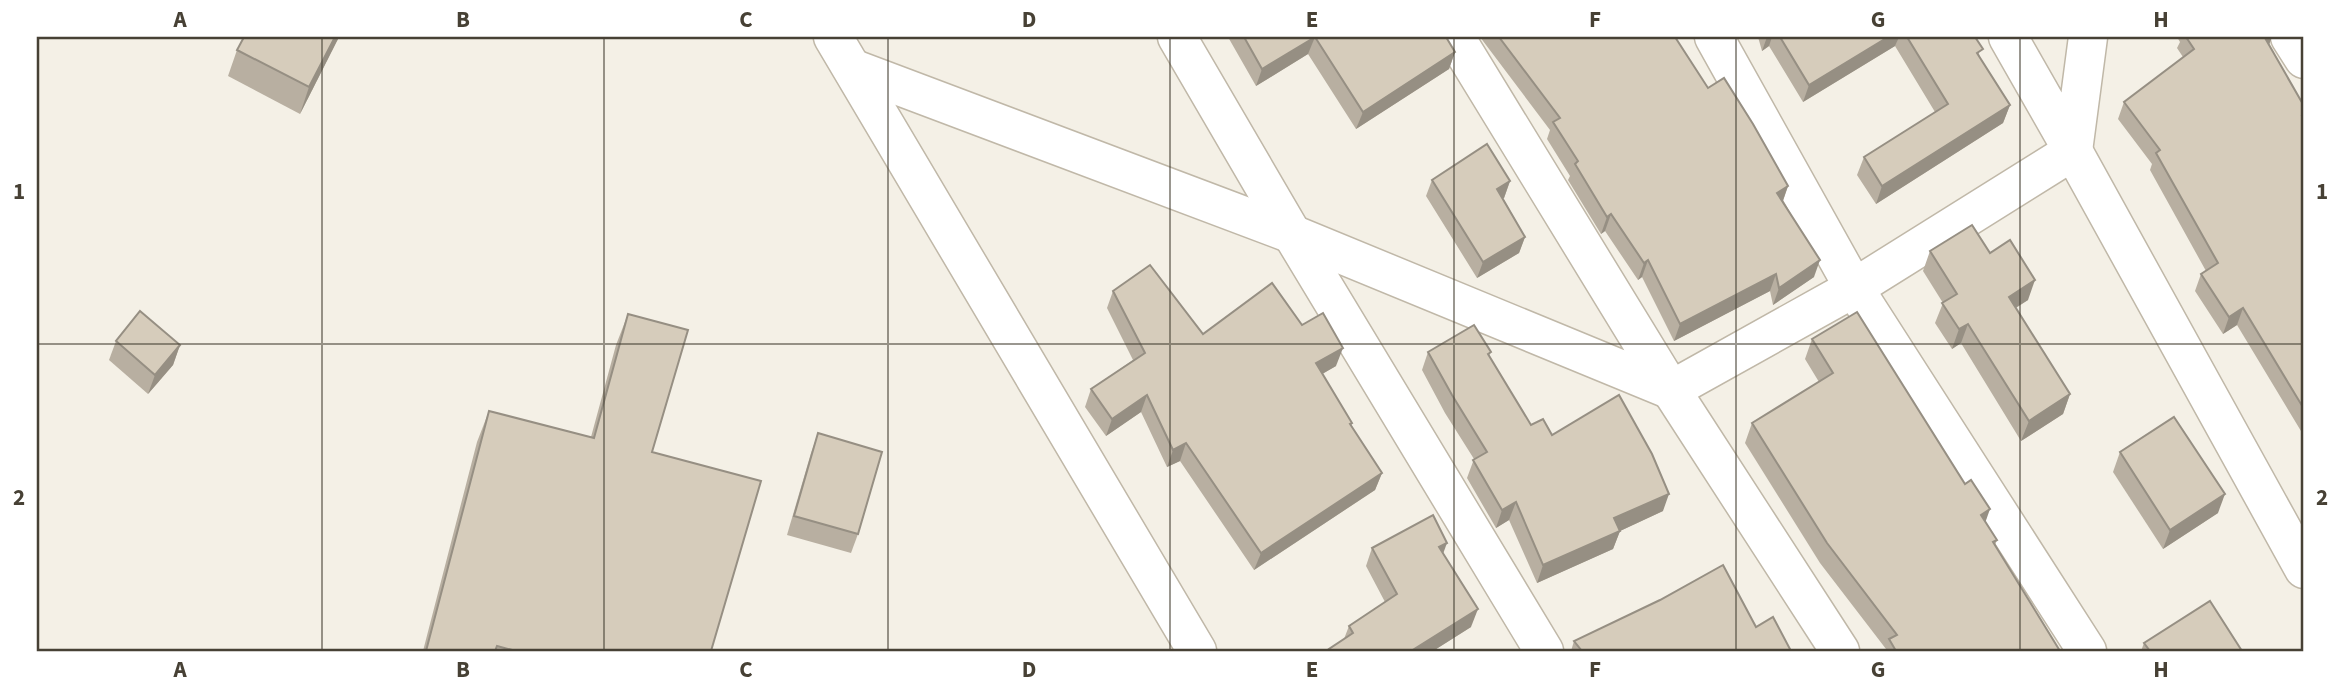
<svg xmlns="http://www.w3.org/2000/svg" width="2341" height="688" font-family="'Source Sans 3',sans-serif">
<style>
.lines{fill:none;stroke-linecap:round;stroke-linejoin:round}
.minor-casing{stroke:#c0b8a8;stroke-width:41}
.tertiary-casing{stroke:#c0b8a8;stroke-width:41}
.minor{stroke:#fff;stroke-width:38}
.tertiary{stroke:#fff;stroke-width:38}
.wall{fill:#b8afa1}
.shaded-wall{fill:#968f83}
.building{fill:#d6ccbb;stroke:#968f83;stroke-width:2}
.grid{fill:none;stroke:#474135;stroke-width:2;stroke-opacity:0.55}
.neatline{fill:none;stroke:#474135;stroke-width:2.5}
.grid-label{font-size:23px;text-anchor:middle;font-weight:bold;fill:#474135}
</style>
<rect width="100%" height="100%" fill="#f4f0e6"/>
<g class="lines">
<defs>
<g id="minor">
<path d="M1177,37L1292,234L1544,651"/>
<path d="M1714,37L1854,288L2087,651"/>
<path d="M2008,37L2073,151L2088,37"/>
<path d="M2290,37L2304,59"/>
<path d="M854,69L1292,234L1671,390L1455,37"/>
<path d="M1840,651L1671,390L1854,288L2073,151L2304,569"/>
</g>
<path id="tertiary" d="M833,37L1197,651"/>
</defs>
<!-- minor casing -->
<use href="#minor" class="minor-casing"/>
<!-- tertiary casing -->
<use href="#tertiary" class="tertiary-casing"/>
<!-- minor -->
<use href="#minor" class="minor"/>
<!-- tertiary -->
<use href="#tertiary" class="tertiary"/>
</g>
<!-- wall -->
<g class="wall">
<path d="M244,37H339L300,114L228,76L237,50Z"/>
<path d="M1228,37H1446L1455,52L1449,69L1356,129L1308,54L1256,86Z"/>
<path d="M1480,37H1675L1708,88L1788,186L1783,201L1814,277L1773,305L1770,291L1674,341L1642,277L1638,280L1605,231L1601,234L1568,180L1570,176L1547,139L1550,130Z"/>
<path d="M1758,37H1975L1980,58L2010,105L2003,123L1876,204L1857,175L1864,157L1935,112L1895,46L1803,102L1769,46L1762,51Z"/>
<path d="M2177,37H2272L2269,44L2304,106V436L2237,325L2223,334L2195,291L2201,274L2206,271L2150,170L2152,164L2118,119L2124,102L2183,57L2177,48L2180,42Z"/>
<path d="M1432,180L1510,181L1504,198H1503L1525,237L1519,253L1477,278L1426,196Z"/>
<path d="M1930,251L1990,253L2028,300L2016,308L2070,394L2063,414L2021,441L1961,343L1952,349L1935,323L1943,303L1923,271Z"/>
<path d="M1113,291L1203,334L1302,325L1336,366L1322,374L1352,423L1351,426L1382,473L1375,490L1254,570L1180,461L1167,467L1141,412L1106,436L1085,407L1091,389L1133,360L1107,308Z"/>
<path d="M628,314L652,452L711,651H423L477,442L489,411L591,437L616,345Z"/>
<path d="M1812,339L1985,522L1997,540L1995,545L2060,651H1885L1886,649L1820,563L1745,443L1752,423L1819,382L1805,359Z"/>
<path d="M116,341L180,345L173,365L148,394L109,360Z"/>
<path d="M1428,352H1491L1489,356L1531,425L1552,435L1663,511L1620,531L1613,549L1537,583L1509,520L1496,528L1467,478L1474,459L1445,413L1422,370Z"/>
<path d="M818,433L858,534L851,553L787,535L811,453Z"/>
<path d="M2120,452L2218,513L2163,549L2113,472Z"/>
<path d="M1372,548L1443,553L1471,627L1433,651H1328L1329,649L1344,639L1349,626L1385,602L1366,566Z"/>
<path d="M1756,627L1791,651H1571L1574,641Z"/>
<path d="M2144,643L2242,651H2141Z"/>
</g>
<!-- shaded-wall -->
<g class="shaded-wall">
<path d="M335,37H339L300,114L309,87Z"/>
<path d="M1315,37L1308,54L1256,86L1262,69Z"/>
<path d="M1767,37H1772L1769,46L1762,51Z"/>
<path d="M1888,37H1899L1895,46L1803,102L1809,85Z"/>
<path d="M2267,37H2272L2267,50L2265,38Z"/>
<path d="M1455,52L1449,69L1356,129L1363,112Z"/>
<path d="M2010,105L2003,123L1876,204L1882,186Z"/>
<path d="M1510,181L1504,198L1491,206L1497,189Z"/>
<path d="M1788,186L1782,203L1777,193Z"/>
<path d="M1611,214L1605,231L1601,234L1607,217Z"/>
<path d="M1525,237L1519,253L1477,278L1483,262Z"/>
<path d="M1648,260L1642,277L1638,280L1644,263Z"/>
<path d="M1820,260L1814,277L1773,305L1779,288Z"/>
<path d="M1776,274L1770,291L1674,341L1680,324Z"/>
<path d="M2035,280L2028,300L2002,316L2009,297Z"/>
<path d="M2243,308L2237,325L2223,334L2229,317Z"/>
<path d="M1968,324L1961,343L1952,349L1959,329Z"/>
<path d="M180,345L173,365L148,394L155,375Z"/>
<path d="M1343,348L1336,366L1310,381L1316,363Z"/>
<path d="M2070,394L2063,414L2021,441L2029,421Z"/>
<path d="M1147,395L1141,412L1106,436L1112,419Z"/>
<path d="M1186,443L1180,461L1167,467L1173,450Z"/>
<path d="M1382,473L1375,490L1254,570L1261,553Z"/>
<path d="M1669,494L1663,511L1620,531L1613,549L1537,583L1543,565L1614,518Z"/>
<path d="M2225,494L2218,513L2163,549L2170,530Z"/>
<path d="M1516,502L1509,520L1496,528L1502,510Z"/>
<path d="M1990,509L1983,529L1981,515Z"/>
<path d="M1447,543L1440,562L1439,547Z"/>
<path d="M1478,609L1471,627L1433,651H1411Z"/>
</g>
<!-- building -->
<g class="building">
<path d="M244,37H335L309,87L237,50Z"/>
<path d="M1244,37H1446L1455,52L1363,112L1315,37L1262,69Z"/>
<path d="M1499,37H1675L1708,88L1724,78L1753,124L1788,186L1777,193L1820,260L1779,288L1776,274L1680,324L1648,260L1644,263L1611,214L1607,217L1575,164L1578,161L1553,122L1560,118Z"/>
<path d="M1780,37H1888L1809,85Z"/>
<path d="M1907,37H1975L1983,49L1977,53L2010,105L1882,186L1864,157L1948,104Z"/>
<path d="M2186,37H2267L2265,38L2304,106V115L2302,116L2304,120V409L2243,308L2229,317L2201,274L2218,263L2156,153L2160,150L2124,102L2194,49Z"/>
<path d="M1487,144L1510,181L1497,189L1525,237L1483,262L1432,180Z"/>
<path d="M1972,225L1990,253L2010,240L2035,280L2009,297L2070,394L2029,421L1968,324L1959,329L1942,303L1957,294L1930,251Z"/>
<path d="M1150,265L1203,334L1272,283L1302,325L1323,313L1343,348L1316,363L1352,423L1350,424L1382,473L1261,553L1186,443L1173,450L1147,395L1112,419L1091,389L1145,353L1113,291Z"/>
<path d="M140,311L180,345L155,375L116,341Z"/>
<path d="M1857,312L1965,484L1971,480L1990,509L1981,515L1997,540L1993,542L2060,651H1896L1889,639L1897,635L1827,543L1752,423L1833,373L1812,339Z"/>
<path d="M628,314L688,330L652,452L761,481L711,651H516L497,646L495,651H426L489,411L594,438Z"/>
<path d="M1474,325L1491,352L1488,354L1531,425L1543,419L1552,435L1619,395L1652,454L1669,494L1614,518L1620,531L1543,565L1516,502L1502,510L1473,460L1487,452L1452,395L1428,352Z"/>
<path d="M2174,417L2225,494L2170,530L2120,452Z"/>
<path d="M818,433L882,452L858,534L794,516Z"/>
<path d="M1433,515L1447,543L1439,547L1478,609L1411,651H1331L1329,649L1353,633L1349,626L1397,594L1372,548Z"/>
<path d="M1723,565L1756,627L1773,617L1791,651H1582L1574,641L1660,600Z"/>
<path d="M2210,601L2242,651H2150L2144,643Z"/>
</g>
<!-- grid -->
<path class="grid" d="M322,37V651M604,37V651M888,37V651M1170,37V651M1454,37V651M1736,37V651M2020,37V651M37,344H2304"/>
<!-- border -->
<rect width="2341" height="688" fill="none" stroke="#ffffff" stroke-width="77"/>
<rect x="38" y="38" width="2264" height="612" class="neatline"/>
<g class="grid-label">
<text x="180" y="27">A</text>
<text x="463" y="27">B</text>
<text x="746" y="27">C</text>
<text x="1029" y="27">D</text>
<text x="1312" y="27">E</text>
<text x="1595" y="27">F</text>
<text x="1878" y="27">G</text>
<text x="2161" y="27">H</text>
<text x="19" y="199">1</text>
<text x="2322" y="199">1</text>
<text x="19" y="505">2</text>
<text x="2322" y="505">2</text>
<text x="180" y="677">A</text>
<text x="463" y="677">B</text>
<text x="746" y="677">C</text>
<text x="1029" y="677">D</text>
<text x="1312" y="677">E</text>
<text x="1595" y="677">F</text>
<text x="1878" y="677">G</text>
<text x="2161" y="677">H</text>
</g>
</svg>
